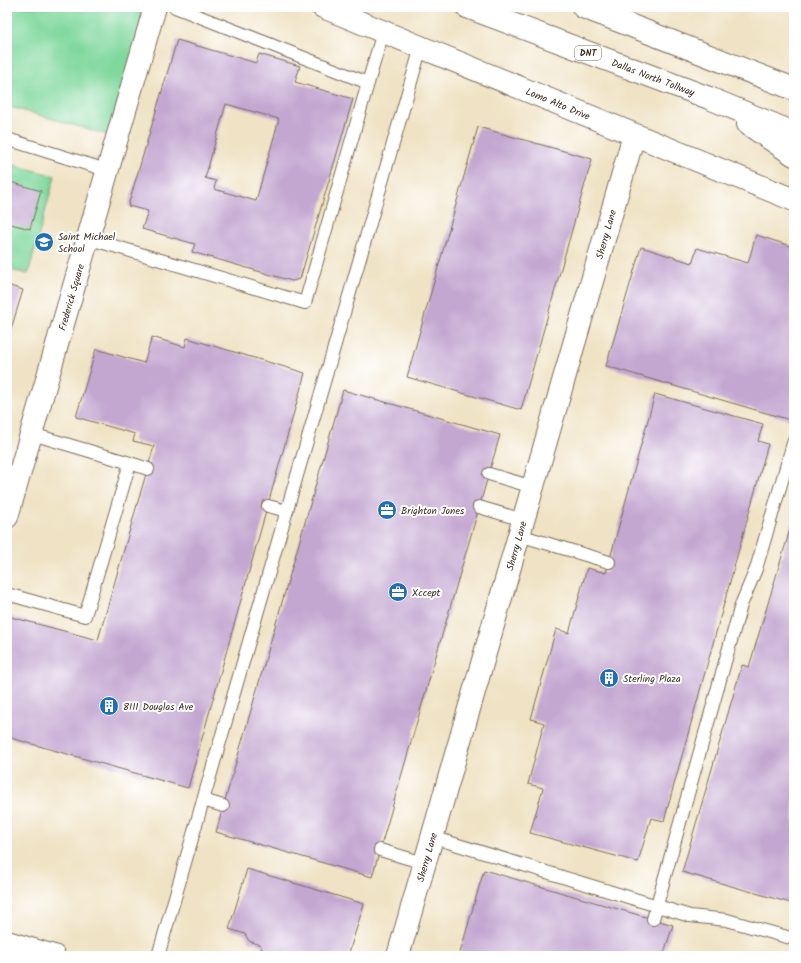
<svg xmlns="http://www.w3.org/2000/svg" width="801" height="963" font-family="Kalam,sans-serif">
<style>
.green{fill:#80d89d;stroke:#5e815e}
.building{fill:#c4a7d1;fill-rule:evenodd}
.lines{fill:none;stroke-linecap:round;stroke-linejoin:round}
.service-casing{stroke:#7a6b58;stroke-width:14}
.minor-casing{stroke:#7a6b58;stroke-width:24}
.tertiary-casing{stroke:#7a6b58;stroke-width:24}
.motorway-casing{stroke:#7a6b58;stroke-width:24}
.service{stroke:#fff;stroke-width:12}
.minor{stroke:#fff;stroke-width:22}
.tertiary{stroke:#fff;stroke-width:22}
.motorway{stroke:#fff;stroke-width:22}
.labels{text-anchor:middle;stroke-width:4;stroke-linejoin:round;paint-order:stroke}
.shield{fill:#fff;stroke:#766a62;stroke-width:1}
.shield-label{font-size:9px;font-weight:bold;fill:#3b2a1e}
.street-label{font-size:10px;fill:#3b2a1e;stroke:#fff}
.poi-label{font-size:10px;fill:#3b2a1e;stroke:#fff;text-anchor:start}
</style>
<rect width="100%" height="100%" fill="#fff"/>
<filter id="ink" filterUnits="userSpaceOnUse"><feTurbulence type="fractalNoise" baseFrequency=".025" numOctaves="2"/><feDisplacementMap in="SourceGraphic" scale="8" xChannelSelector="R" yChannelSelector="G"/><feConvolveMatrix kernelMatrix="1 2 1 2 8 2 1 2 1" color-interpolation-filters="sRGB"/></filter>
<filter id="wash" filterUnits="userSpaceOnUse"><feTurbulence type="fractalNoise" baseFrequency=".012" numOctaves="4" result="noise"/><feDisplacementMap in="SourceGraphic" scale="16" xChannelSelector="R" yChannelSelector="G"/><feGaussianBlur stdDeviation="0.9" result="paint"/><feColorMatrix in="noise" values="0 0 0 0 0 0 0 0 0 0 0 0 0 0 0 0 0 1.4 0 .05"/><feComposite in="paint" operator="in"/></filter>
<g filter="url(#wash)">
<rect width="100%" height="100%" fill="#f0e3c5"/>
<!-- green -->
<g class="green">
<path d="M7,7H154L111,136L7,106Z"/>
<path d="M7,163L55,176L28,274L7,269Z"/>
</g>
<g id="blocks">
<!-- building -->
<g class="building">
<path d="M177,40L256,63L259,54L300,66L295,82L353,99L300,279L292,281L192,252L195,244L142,229L148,211L128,206ZM226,104L279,119L256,201L214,189L216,181L205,178Z"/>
<path d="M478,127L592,159L521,410L407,377Z"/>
<path d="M7,181L41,191L30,229L7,223Z"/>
<path d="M756,235L794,247V406L790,420L606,366L641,247L692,263L697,248L748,263Z"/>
<path d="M7,285L23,290L7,342Z"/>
<path d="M152,337L185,347L187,338L305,373L188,788L7,737V616L98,640L154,446L133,441L135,434L76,417L96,349L144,363Z"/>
<path d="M343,390L500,435L372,877L216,832Z"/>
<path d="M655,394L763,424L758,441L768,444L664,821L651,818L638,862L530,833L543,788L528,784L544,723L531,719L556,629L569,633L587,568L606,573Z"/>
<path d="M794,516V904L682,872L742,665L749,667Z"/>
<path d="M247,869L364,904L348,956H267L265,955L260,945L249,941L245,934L229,929Z"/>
<path d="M484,870L673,925L663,956H459Z"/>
</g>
</g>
</g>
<g filter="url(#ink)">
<use href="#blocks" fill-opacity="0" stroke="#7a6b58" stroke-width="1"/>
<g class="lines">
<defs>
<g id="service">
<path d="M368,83L383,32"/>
<path d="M7,139L106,170"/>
<path d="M87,238L305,303L368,83L175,7"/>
<path d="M130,463L148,469"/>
<path d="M489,474L533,487"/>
<path d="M268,506L287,511"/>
<path d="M479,507L523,520"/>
<path d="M519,535L609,562"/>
<path d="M7,594L85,616L130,463L32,434"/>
<path d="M203,800L223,806"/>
<path d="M432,837L690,916L727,920L794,939"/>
<path d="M380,850L424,863"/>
<path d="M653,919L741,605L756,569L794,440"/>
<path d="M158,956L421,47"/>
</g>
<g id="minor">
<path id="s1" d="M7,517L155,7"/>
<path id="s2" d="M398,956L634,135"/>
</g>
<g id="tertiary">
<path id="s3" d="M323,7L794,200"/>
<path d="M7,942L54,956"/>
</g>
<g id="motorway">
<path id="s4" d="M467,7L709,98L794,133"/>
<path d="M583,7L794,89"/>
<path d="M748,124L794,155"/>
</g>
</defs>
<!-- service casing -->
<use href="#service" class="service-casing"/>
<!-- minor casing -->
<use href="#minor" class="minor-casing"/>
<!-- tertiary casing -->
<use href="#tertiary" class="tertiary-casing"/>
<!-- motorway casing -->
<use href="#motorway" class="motorway-casing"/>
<!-- service -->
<use href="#service" class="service"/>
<!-- minor -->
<use href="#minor" class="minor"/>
<!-- tertiary -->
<use href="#tertiary" class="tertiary"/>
<!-- motorway -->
<use href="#motorway" class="motorway"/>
</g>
</g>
<!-- icons -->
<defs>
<symbol id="school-disc" viewBox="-11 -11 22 22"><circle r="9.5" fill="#1f6fb2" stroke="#fff"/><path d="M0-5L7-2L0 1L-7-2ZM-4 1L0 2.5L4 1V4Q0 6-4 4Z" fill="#fff"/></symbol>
<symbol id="office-disc" viewBox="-11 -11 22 22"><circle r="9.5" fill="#1f6fb2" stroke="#fff"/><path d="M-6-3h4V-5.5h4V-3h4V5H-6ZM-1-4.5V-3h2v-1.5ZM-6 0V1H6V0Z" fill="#fff"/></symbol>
<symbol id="building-disc" viewBox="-11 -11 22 22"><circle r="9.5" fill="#1f6fb2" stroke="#fff"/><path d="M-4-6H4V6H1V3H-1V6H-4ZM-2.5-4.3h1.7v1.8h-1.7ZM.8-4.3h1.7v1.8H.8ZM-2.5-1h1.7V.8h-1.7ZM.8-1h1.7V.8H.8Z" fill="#fff"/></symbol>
</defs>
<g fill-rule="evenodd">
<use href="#school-disc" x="33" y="231" width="22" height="22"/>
<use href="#office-disc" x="376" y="499" width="22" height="22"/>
<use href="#office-disc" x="387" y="581" width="22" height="22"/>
<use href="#building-disc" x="598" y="667" width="22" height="22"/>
<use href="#building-disc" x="98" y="695" width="22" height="22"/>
</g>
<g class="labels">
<!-- shield labels -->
<rect class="shield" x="575" y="46" width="26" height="14" rx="3"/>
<g class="shield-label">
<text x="588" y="56">DNT</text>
</g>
<!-- street labels -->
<g class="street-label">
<text dy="4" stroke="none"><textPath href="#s4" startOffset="199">Dallas North Tollway</textPath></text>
<text dy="4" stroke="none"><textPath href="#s3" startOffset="254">Lomo Alto Drive</textPath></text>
<text dy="4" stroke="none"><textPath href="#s2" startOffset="751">Sherry Lane</textPath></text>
<text dy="4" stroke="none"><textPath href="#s1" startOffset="229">Frederick Square</textPath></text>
<text dy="4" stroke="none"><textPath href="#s2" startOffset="427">Sherry Lane</textPath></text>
<text dy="4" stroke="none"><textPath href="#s2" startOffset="103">Sherry Lane</textPath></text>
</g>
<!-- poi labels -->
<g class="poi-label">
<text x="58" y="240">Saint Michael<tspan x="58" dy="12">School</tspan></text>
<text x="401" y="514">Brighton Jones</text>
<text x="412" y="596">Xccept</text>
<text x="623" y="682">Sterling Plaza</text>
<text x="123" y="710">8111 Douglas Ave</text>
</g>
</g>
<!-- margin -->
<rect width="801" height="963" fill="none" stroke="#fff" stroke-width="24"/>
</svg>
